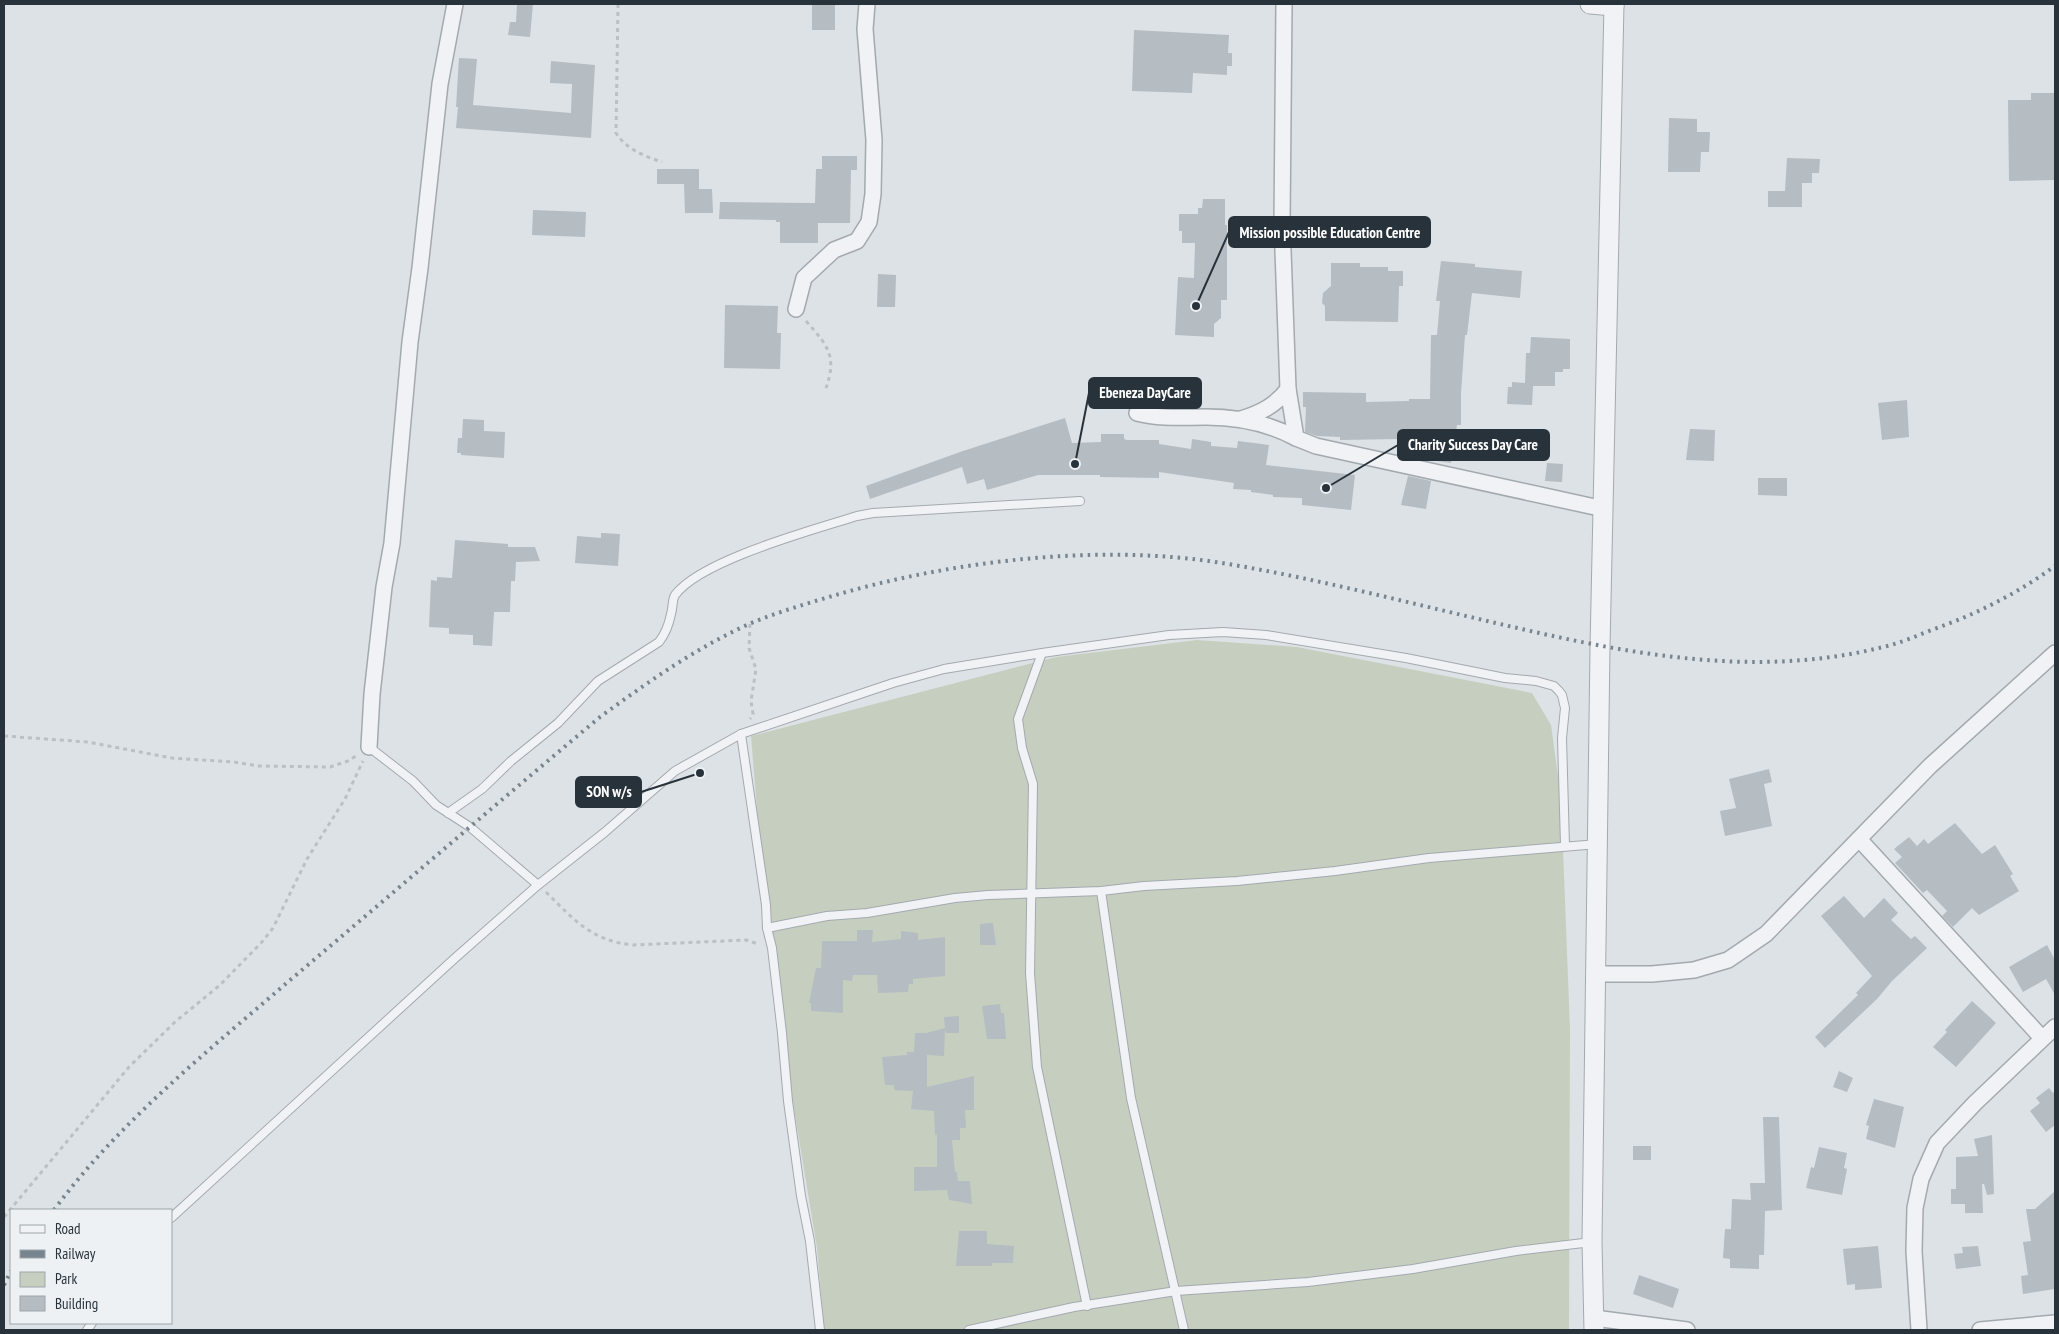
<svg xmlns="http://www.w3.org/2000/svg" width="2059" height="1334" font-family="'PT Sans Narrow',sans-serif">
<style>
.green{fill:#c6cfbf}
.building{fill:#b5bcc2}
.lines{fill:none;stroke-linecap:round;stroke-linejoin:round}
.service-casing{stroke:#a3aaaf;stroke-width:10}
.minor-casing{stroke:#a3aaaf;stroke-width:18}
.tertiary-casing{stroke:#a3aaaf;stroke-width:21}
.path{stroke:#bcc0c5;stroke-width:3;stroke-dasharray:4 4;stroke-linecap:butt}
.service{stroke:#f0f2f5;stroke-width:8}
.minor{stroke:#f0f2f5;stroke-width:15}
.tertiary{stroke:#f0f2f5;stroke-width:19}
.rail{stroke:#78848e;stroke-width:4;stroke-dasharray:2.5 5;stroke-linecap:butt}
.leader{fill:none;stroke:#28323b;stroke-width:2}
.callout-dot{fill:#28323b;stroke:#edf1f4;stroke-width:2}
.callout{fill:#28323b;stroke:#28323b;stroke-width:2}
.callout-label{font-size:15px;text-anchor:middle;font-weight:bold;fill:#fff}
</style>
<rect width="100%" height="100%" fill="#dde2e6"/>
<!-- green -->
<path class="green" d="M1197,640L1297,647L1532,693L1551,725L1561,798L1570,1029L1569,1330H824L817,1248L769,957L751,736L1056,657Z"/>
<!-- building -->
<g class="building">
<path d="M517,4H533L530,37L508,35L510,22H516Z"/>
<rect x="812" y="4" width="23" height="26"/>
<path d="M1134,30L1229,35L1228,53H1232V66H1227V75L1193,73L1192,93L1132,91Z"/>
<path d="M459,58L477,59L473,105L571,113L572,84L550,83L551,61L595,65L591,138L456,128L458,107H456Z"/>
<path d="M2031,93H2055V180L2009,181L2008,100H2031Z"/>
<path d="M1669,118L1697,119V132H1710L1709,152H1701L1700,172H1668Z"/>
<path d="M822,156H857V170H851L850,223H818V243H780V222H776V220L719,219L720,202L815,203L816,169H822Z"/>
<path d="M1787,158L1820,159L1819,173H1812V183H1802V207H1768V191H1785Z"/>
<path d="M657,169H699V189H712L713,213H685L684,184H657Z"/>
<path d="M1203,199H1225V225H1227V300H1221V318L1214,324V337L1175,335L1178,277L1194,278L1195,243H1182V231H1179V214H1198V208H1202Z"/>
<path d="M533,210L586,212L585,237L532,235Z"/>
<path d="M1441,261L1475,264V267L1522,271L1520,298L1472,293L1467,335H1465L1461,393V425H1457L1451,463L1411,457L1412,452L1401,451L1399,439L1340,440V437L1317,436L1305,432L1306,407H1303V392L1366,393V402L1409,401V399H1430L1431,335H1437L1440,301H1436Z"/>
<path d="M1331,263H1360V267H1388V271H1403V286H1399L1398,322L1325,321V306L1322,303L1323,293L1331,286Z"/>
<path d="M878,274L896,275L895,307H877Z"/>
<path d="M725,305L778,306L777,333H781L780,369L724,368Z"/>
<path d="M1531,337L1570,339V369H1563V372H1555V386H1533L1532,405L1507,404L1508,387H1512V382L1525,383L1526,353H1530Z"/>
<path d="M1907,400L1909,437L1882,440L1878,403Z"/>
<path d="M1065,418L1072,443L1101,442V434H1124V439L1127,440H1159V444L1191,449L1192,439L1211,442V446L1237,448L1238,441L1269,445L1266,465L1355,475L1351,510L1302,505V498L1273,497V495L1251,492V490L1233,489L1234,483L1159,472V478L1100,477V475H1038L987,490L984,479L967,484L962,467L870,499L866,486L960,452Z"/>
<path d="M463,419L484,420V431L505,432L504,458L461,455V453H457L458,438H462Z"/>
<path d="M1690,429L1715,430L1714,461L1686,460Z"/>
<path d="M1547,463L1563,464L1562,482L1545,481Z"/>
<path d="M1408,476L1431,481L1426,509L1401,505Z"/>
<path d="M1758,478H1787V496L1758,495Z"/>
<path d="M601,533L620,534L618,566L575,563L577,536L601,538Z"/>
<path d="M455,540L508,544V547H535L540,561L516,562L515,581H511L510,612H494L492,646L473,645V635L449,634V628L429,627L431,580L437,581V577L452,578Z"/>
<path d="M1769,769L1772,782L1764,784L1772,826L1725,836L1720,811L1736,808L1729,779Z"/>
<path d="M1955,823L1982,854L1995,845L2013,874L2010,876L2019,891L1979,915L1972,908L1953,927L1942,916L1947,911L1927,890L1923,893L1895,863L1902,857L1894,849L1909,837L1917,846L1924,839L1928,844Z"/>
<path d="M1844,896L1864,918L1884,898L1898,913L1891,920L1911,939L1915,936L1927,948L1892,981L1877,999L1825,1048L1815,1037L1858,995L1856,993L1872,976L1821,916Z"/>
<path d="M993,923L996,945H980V924Z"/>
<path d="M857,930H873L872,942L901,939V931L918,933V940L945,937V976L913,979V984H909L908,992L878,993L877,975H853L852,981L843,980V1013L811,1011V1003H809L816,968H821L822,941H857Z"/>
<path d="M2047,945L2055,960V995L2046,979L2023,992L2009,967Z"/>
<path d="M1972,1001L1996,1023L1956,1067L1933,1047L1947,1032L1945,1030Z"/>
<path d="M1000,1004L1001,1013H1004L1006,1039H987L982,1006Z"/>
<path d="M959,1016V1033H946L945,1029L944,1056L927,1055V1087L974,1076V1110H965L966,1128H960V1140H952L955,1172H957L958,1181H970L972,1204L949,1200L947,1190L914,1191V1167H937V1134L935,1135L934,1111L911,1109L913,1091L894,1090V1085H885L882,1057L907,1055V1052H914L915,1033H926L945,1028L944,1017Z"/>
<path d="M1839,1071L1853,1078L1847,1092L1833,1087Z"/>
<path d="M2049,1088L2053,1093L2055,1091V1125L2046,1132L2030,1111L2040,1103L2036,1098Z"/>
<path d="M1874,1099L1904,1107L1895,1148L1866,1139L1869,1126L1866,1125Z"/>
<path d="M1763,1117H1779L1782,1210L1765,1211L1764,1255H1759V1269L1730,1268V1259L1723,1258L1725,1229H1731L1732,1199L1751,1200L1750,1183H1765Z"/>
<path d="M1992,1135L1994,1194L1987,1195L1984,1184H1982L1983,1213H1965V1204H1951V1189H1956V1157L1978,1156L1974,1139Z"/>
<rect x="1633" y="1146" width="18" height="14"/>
<path d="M1819,1147L1847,1153L1844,1168L1847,1169L1842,1195L1806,1188L1811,1167L1814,1168Z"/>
<path d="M2055,1191V1289L2023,1294L2021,1276L2028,1275L2023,1242L2031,1241L2026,1209H2035Z"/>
<path d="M959,1231H987V1244L1014,1246L1013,1263H992V1266H956Z"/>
<path d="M1878,1246L1882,1288L1855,1290V1284L1847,1285L1843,1249Z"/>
<path d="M1978,1246L1981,1266L1956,1269L1954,1254L1963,1253L1962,1247Z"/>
<path d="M1639,1275L1679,1289L1673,1308L1633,1294Z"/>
</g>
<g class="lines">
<defs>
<g id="service">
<path d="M1042,653L1018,719L1022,748L1033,784L1030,973L1037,1067L1087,1306"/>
<path d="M741,734L766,905L767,928L772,948L782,1033L788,1101L801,1196L810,1241L820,1330"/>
<path d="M369,747L413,781L436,805L470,827L538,885"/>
<path d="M448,813L482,789L511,761L558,723L598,681L659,642C666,633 669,624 671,614C673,608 672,600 675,595C701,560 813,530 857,516L873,513L1080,501"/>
<path d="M1101,891L1131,1098L1184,1330"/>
<path d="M767,928L827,916L867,913L955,898L988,895L1101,891L1144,886L1237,881L1335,871L1429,858L1598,844"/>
<path d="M171,1218L454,959L538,885L605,832L675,771L741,734L893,683L944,669L1042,653L1169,635L1223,632L1266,635L1406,658L1505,678L1536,681L1554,686L1559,691L1562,695L1565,708L1562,738L1565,845"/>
<path d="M87,1330L92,1323"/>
<path d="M969,1330L1074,1307L1176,1291L1308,1282L1413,1269L1516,1251L1592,1242"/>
</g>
<g id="minor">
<path d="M1284,4L1282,223L1288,389L1296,438L1316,446L1604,509"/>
<path d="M796,309L804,278L834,250L857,241L869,222L873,194L874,140L865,29L867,4"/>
<path d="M1137,413C1160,419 1183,417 1206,417C1238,417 1268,423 1296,438"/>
<path d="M1241,419C1260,413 1275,406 1288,389"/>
<path d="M369,747L372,694L384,587L392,543L410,342L420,268L440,84L455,4"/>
<path d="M1859,839L2042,1038"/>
<path d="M1596,974H1652L1694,970L1728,960L1766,934L1930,766L2055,653"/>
<path d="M1594,1318L1687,1330"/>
<path d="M1919,1330L1914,1251L1915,1208L1921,1179L1937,1143L1975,1103L2055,1027"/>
<path d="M1980,1330L2055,1323"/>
</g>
<g id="tertiary">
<path d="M1590,4L1614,6"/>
<path d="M1594,1330L1592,1242L1600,647L1614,4"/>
</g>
</defs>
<!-- service casing -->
<use href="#service" class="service-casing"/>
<!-- minor casing -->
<use href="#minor" class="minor-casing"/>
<!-- tertiary casing -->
<use href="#tertiary" class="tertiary-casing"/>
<!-- path -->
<g class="path">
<path d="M618,4L616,133C626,149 644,156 662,162"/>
<path d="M806,321C826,344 838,355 826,388"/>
<path d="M750,624L749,648L756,669L751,701L753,714L750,719"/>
<path d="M4,736L88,742L172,758L234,762L259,766L330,767L348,761L356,756"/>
<path d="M546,892C574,920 592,941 633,945L746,940L758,944"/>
<path d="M4,1217L129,1067L175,1022L220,985L261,943L273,928L307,859L345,799L363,761"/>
</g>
<!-- service -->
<use href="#service" class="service"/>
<!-- minor -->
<use href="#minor" class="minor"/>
<!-- tertiary -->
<use href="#tertiary" class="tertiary"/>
<!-- rail -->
<g class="rail">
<path d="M54,1210C118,1123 208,1051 289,981C393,893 496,804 600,717C648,682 696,648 749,624C775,613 802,605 829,597C949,561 1098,543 1222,563C1320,579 1417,605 1513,627C1638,656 1764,679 1891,645C1905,641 1919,635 1934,629C1977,614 2018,593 2055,566"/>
<path d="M4,1285L11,1271"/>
</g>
</g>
<!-- callouts -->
<path class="leader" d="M1196 306L1229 232M1075 464L1089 393M1326 488L1398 445M700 773L641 792"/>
<g class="callout-dot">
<circle cx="1196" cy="306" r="5"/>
<circle cx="1075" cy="464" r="5"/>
<circle cx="1326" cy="488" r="5"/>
<circle cx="700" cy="773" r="5"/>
</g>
<g class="callout">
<rect x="1229" y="217" width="201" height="30" rx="5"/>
<rect x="1089" y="378" width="112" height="30" rx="5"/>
<rect x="1398" y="430" width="151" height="30" rx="5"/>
<rect x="576" y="777" width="65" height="30" rx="5"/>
</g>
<g class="callout-label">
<text x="1330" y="238">Mission possible Education Centre</text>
<text x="1145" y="398">Ebeneza DayCare</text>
<text x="1473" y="450">Charity Success Day Care</text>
<text x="609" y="797">SON w/s</text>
</g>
<!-- border -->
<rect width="2059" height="1334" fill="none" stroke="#28323b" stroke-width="10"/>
<!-- legend -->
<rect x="10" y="1209" width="162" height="115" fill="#edf1f4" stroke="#9ea5aa"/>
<rect x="20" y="1225" width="25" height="8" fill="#f0f2f5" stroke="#9ea5aa"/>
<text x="55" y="1234" font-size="15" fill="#28323b">Road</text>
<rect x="20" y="1250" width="25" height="8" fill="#78848e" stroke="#9ea5aa"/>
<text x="55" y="1259" font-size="15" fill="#28323b">Railway</text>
<rect x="20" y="1272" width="25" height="15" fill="#c6cfbf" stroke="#9ea5aa"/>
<text x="55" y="1284" font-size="15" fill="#28323b">Park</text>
<rect x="20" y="1296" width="25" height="15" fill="#b5bcc2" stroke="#9ea5aa"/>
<text x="55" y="1309" font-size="15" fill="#28323b">Building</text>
</svg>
